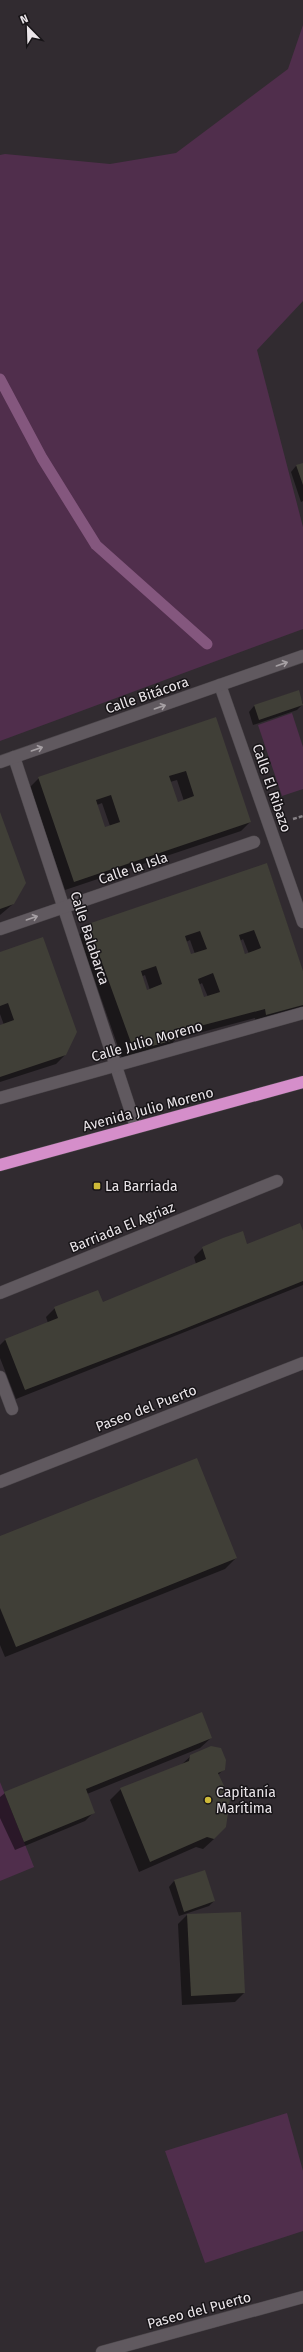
<svg xmlns="http://www.w3.org/2000/svg" width="303" height="2352" font-family="'Fira Sans',sans-serif">
<style>
.green{fill:#502e4c}
.shadow{fill:#0007;fill-rule:evenodd}
.lines{fill:none;stroke-linecap:round;stroke-linejoin:round}
.stream{stroke:#84577e;stroke-width:11}
.building{fill:#403f37;fill-rule:evenodd}
.street-casing{stroke:#4b464a;stroke-width:13}
.highway-casing{stroke:#4b464a;stroke-width:13}
.path{stroke:#858084;stroke-width:2.5;stroke-dasharray:4 2;stroke-linecap:butt}
.street{stroke:#60595f;stroke-width:12}
.highway{stroke:#d58eca;stroke-width:12}
.oneway{stroke:#a6a0a4}
.poi-dot{fill:#cdb938;stroke:#171417;stroke-width:1.5}
.labels{text-anchor:middle;stroke-width:3;stroke-linejoin:round;paint-order:stroke}
.street-label{font-size:14px;fill:#ebe6ea;stroke:#171417}
.poi-label{font-size:14px;fill:#ebe6ea;stroke:#171417;text-anchor:start}
</style>
<rect width="100%" height="100%" fill="#312b30"/>
<!-- green -->
<g class="green">
<path d="M303,25V301L257,350L303,527V629L0,741V155L5,154L110,164L176,153L288,69Z"/>
<path d="M292,713L303,747V789L282,796L258,725Z"/>
<path d="M0,1782L34,1867L0,1881Z"/>
<path d="M287,2113L303,2171V2231L205,2263L165,2151Z"/>
</g>
<!-- shadow -->
<g class="shadow">
<path d="M303,464V501L301,502L291,472L296,466Z"/>
<path d="M298,691L303,704L297,710L253,725L249,712L254,706Z"/>
<path d="M215,718L250,822L241,831L65,890L30,787L39,778ZM177,780L184,801L177,803L170,782ZM102,803L110,826L104,828L97,805Z"/>
<path d="M0,814L13,904L0,915Z"/>
<path d="M267,864L303,973V1012L256,1025L255,1018L176,1039L166,1050L123,1061L79,935L89,925ZM243,939L249,954L245,955L240,941ZM190,940L195,954L190,956L186,942ZM145,975L150,990L146,991L141,977ZM202,983L208,997L203,999L199,985Z"/>
<path d="M0,953L65,1055L56,1064L0,1082V1026L4,1025L0,1014Z"/>
<path d="M303,1234V1285L16,1399L0,1358V1345L5,1340L48,1323L46,1317L55,1308L102,1304L196,1264L194,1257L203,1248L246,1246Z"/>
<path d="M0,1537L236,1558L225,1569L5,1657L0,1645Z"/>
<path d="M211,1738L200,1748L87,1794L94,1812L85,1821L15,1850L0,1818V1797L5,1793Z"/>
<path d="M191,1756L224,1769L218,1775L214,1839L203,1849L196,1847L139,1872L110,1800L121,1789L181,1765Z"/>
<path d="M204,1871L214,1901L209,1906L179,1916L169,1887L174,1881Z"/>
<path d="M187,1915L244,1993L235,2002L182,2005L178,1924Z"/>
</g>
<g class="lines">
<!-- stream -->
<path class="stream" d="M0,379L42,458L96,545L207,644"/>
</g>
<!-- building -->
<g class="building">
<path d="M303,463V485L296,465Z"/>
<path d="M299,690L303,705L259,720L254,705Z"/>
<path d="M216,717L251,822L74,882L38,777ZM186,771L194,796L178,802L169,776ZM111,795L120,822L105,827L96,800Z"/>
<path d="M0,812L26,883L14,904L0,909Z"/>
<path d="M267,863L303,971V1005L266,1015L265,1009L177,1032L178,1039L134,1051L88,924ZM254,930L261,948L245,954L239,935ZM200,931L207,949L191,954L185,936ZM156,966L162,984L147,990L141,971ZM213,973L220,992L204,997L198,979Z"/>
<path d="M43,937L77,1032L66,1055L0,1077V1025L14,1020L8,1003L0,1006V952Z"/>
<path d="M300,1223L303,1231V1281L179,1331L25,1390L5,1339L58,1318L54,1307L98,1290L103,1302L206,1259L202,1247L223,1238L243,1231L247,1244Z"/>
<path d="M197,1458L237,1558L16,1647L0,1608V1536Z"/>
<path d="M202,1712L212,1738L86,1789L95,1813L24,1842L4,1792Z"/>
<path d="M211,1746L221,1748L226,1760L225,1770L218,1773L230,1799L226,1827L214,1839L207,1837L150,1862L120,1788L189,1761L190,1755Z"/>
<path d="M205,1870L215,1901L184,1912L174,1880Z"/>
<path d="M241,1912L245,1993L191,1996L187,1914Z"/>
</g>
<g class="lines">
<defs>
<g id="street">
<path d="M220,685L303,922"/>
<path d="M14,757L136,1127"/>
<path d="M0,762L303,656"/>
<path d="M0,929L254,842"/>
<path d="M0,1098L303,1013"/>
<path d="M0,1293L277,1181"/>
<path d="M0,1377L12,1409"/>
<path d="M0,1482L303,1363"/>
<path d="M102,2352L303,2297"/>
</g>
<path id="highway" d="M0,1165L303,1082"/>
</defs>
<!-- street casing -->
<use href="#street" class="street-casing"/>
<!-- highway casing -->
<use href="#highway" class="highway-casing"/>
<!-- path -->
<path class="path" d="M293,819L303,816"/>
<!-- street -->
<use href="#street" class="street"/>
<!-- highway -->
<use href="#highway" class="highway"/>
</g>
<!-- one-way arrows -->
<defs><path id="oneway-shaft" d="M-6 0H5M1.5-3L5.5 0L1.5 3" fill="none" stroke-width="1.6" stroke-linecap="round" stroke-linejoin="round"/></defs>
<g class="oneway">
<use href="#oneway-shaft" transform="translate(282 664) rotate(-19)"/>
<use href="#oneway-shaft" transform="translate(160 707) rotate(-19)"/>
<use href="#oneway-shaft" transform="translate(37 749) rotate(-19)"/>
<use href="#oneway-shaft" transform="translate(32 918) rotate(-19)"/>
</g>
<!-- markers -->
<g class="poi-dot">
<rect x="93" y="1182" width="8" height="8" rx="2"/>
<circle cx="208" cy="1800" r="4"/>
</g>
<g class="labels">
<!-- street labels -->
<g class="street-label">
<text transform="translate(147 695) rotate(-19)" y="5">Calle Bitácora</text>
<text transform="translate(272 788) rotate(71)" y="5">Calle El Ribazo</text>
<text transform="translate(133 868) rotate(-19)" y="5">Calle la Isla</text>
<text transform="translate(90 938) rotate(72)" y="5">Calle Balabarca</text>
<text transform="translate(147 1041) rotate(-16)" y="5">Calle Julio Moreno</text>
<text transform="translate(148 1109) rotate(-15)" y="5">Avenida Julio Moreno</text>
<text transform="translate(122 1227) rotate(-22)" y="5">Barriada El Agriaz</text>
<text transform="translate(146 1408) rotate(-21)" y="5">Paseo del Puerto</text>
<text transform="translate(199 2310) rotate(-15)" y="5">Paseo del Puerto</text>
</g>
<!-- poi labels -->
<g class="poi-label">
<text x="105" y="1191">La Barriada</text>
<text x="216" y="1797">Capitanía<tspan x="216" dy="16">Marítima</tspan></text>
</g>
</g>
<!-- north arrow -->
<g transform="translate(28 28) rotate(337)" stroke="#171417" stroke-width="3" paint-order="stroke">
<path d="M0-3L7 15L0 10L-7 15Z" fill="#ebe6ea"/>
<text y="-6" font-size="11" font-weight="bold" text-anchor="middle" fill="#ebe6ea">N</text>
</g>
</svg>
